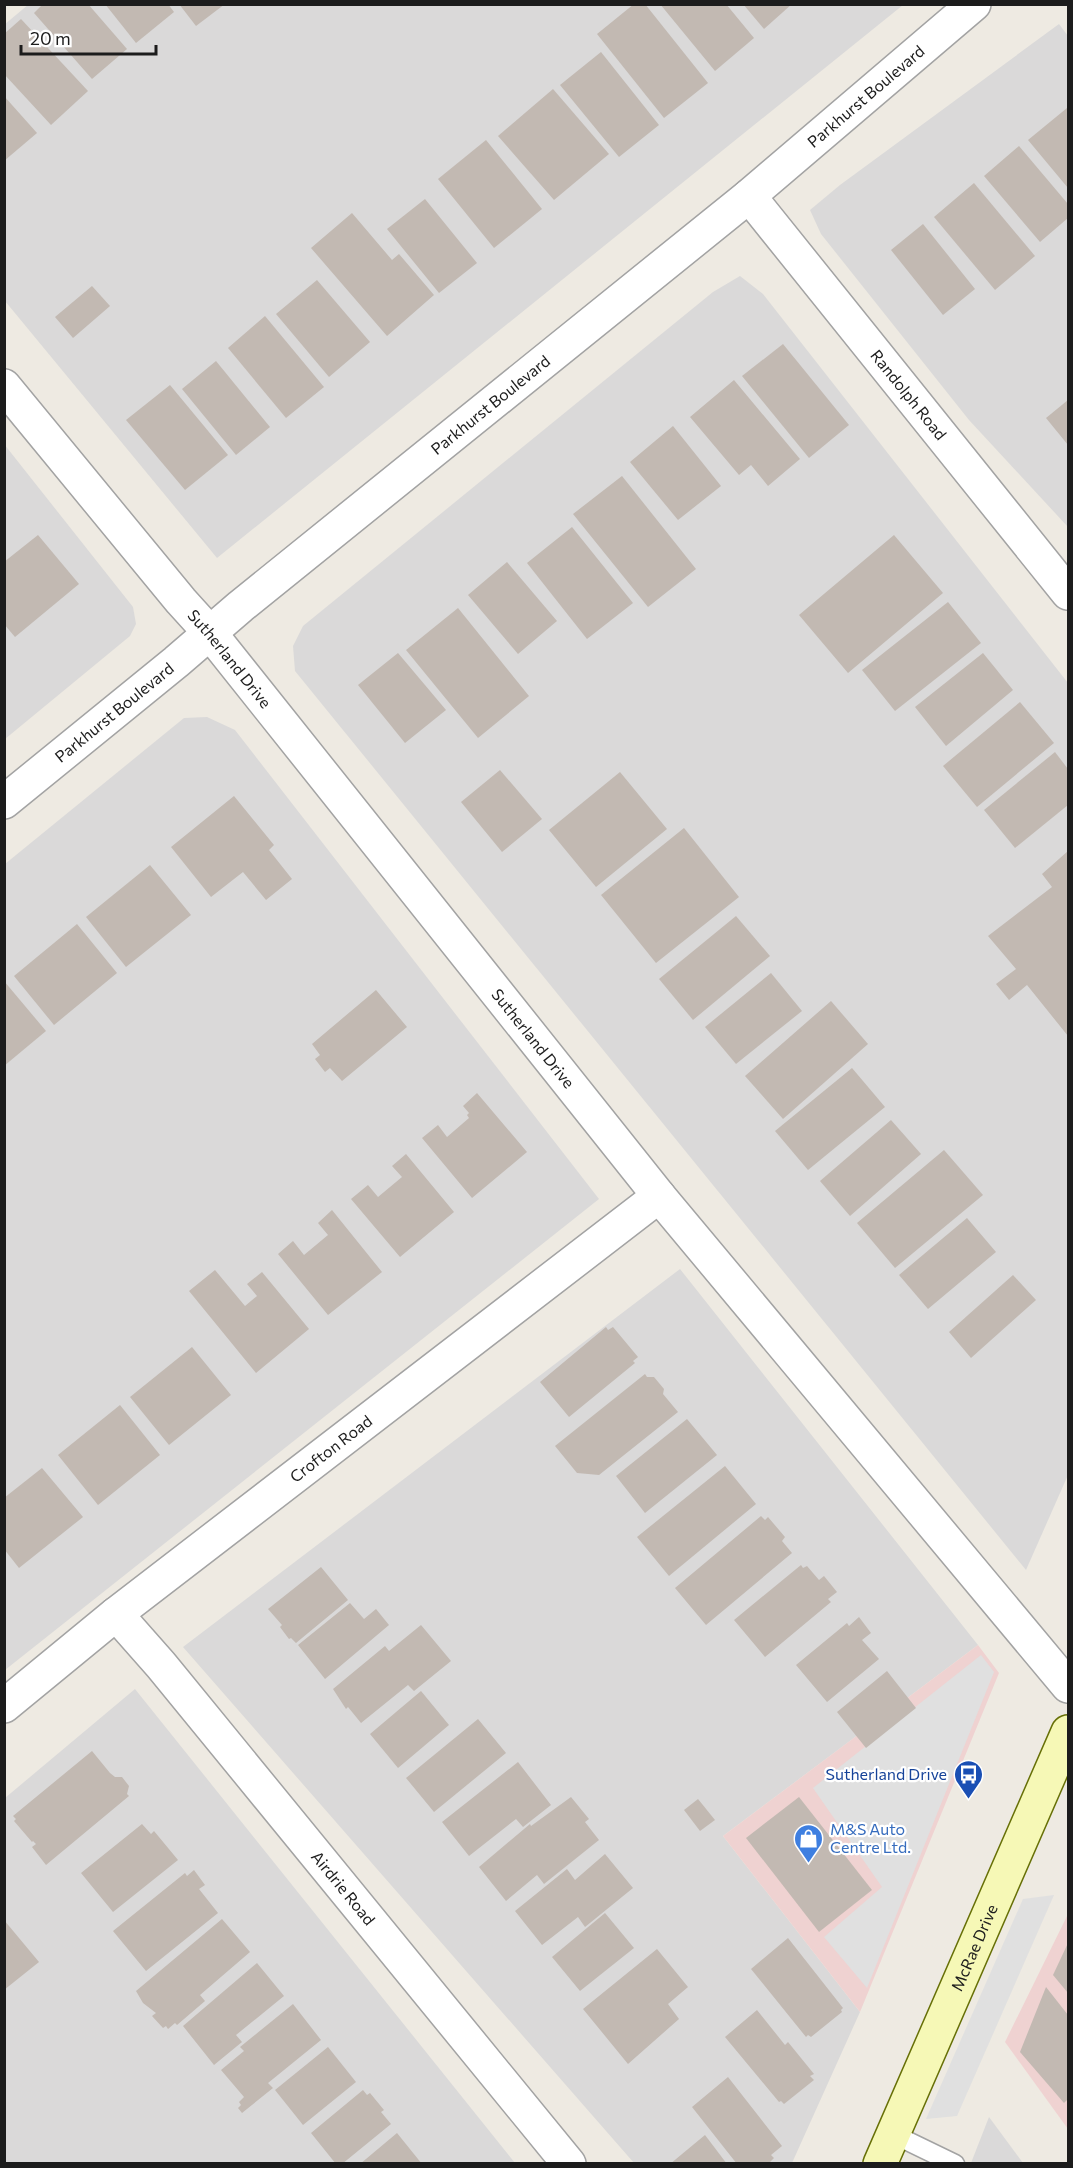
<svg xmlns="http://www.w3.org/2000/svg" width="1073" height="2168" font-family="Commissioner,sans-serif">
<style>
.residential{fill:#dad9d9}
.commercial{fill:#efd2d1}
.parking{fill:#e0e0e0}
.building{fill:#c2b9b2}
.lines{fill:none;stroke-linecap:round;stroke-linejoin:round}
.lane-casing{stroke:#a3a3a3;stroke-width:21}
.street-casing{stroke:#a3a3a3;stroke-width:36}
.secondary-casing{stroke:#677007;stroke-width:36}
.lane{stroke:#fff;stroke-width:18}
.street{stroke:#fff;stroke-width:33}
.secondary{stroke:#f6f8b6;stroke-width:33}
.labels{text-anchor:middle;stroke-width:4.5;stroke-linejoin:round;paint-order:stroke}
.street-label{font-size:16px;fill:#1c1c1c;stroke:#fff}
.transit-label{font-size:16px;fill:#164399;stroke:#fff;text-anchor:end}
.shop-label{font-size:16px;fill:#366cbe;stroke:#fff;text-anchor:start}
</style>
<rect width="100%" height="100%" fill="#eeeae2"/>
<!-- residential -->
<g class="residential">
<path d="M29,4L903,5L217,558L5,301L4,25Z"/>
<path d="M1059,24L1068,36V527L969,420L821,234L810,210L840,185Z"/>
<path d="M740,276L763,294L1068,683V1475L1026,1570L295,671L293,646L303,626L713,292Z"/>
<path d="M4,444L133,607L136,624L130,636L5,739Z"/>
<path d="M207,717L235,730L599,1199L5,1670V864L184,718Z"/>
<path d="M680,1269L978,1645L723,1836L860,2012L792,2163H634L183,1647Z"/>
<path d="M135,1689L515,2163L5,2164V1798Z"/>
<path d="M989,2117L1023,2163H971Z"/>
</g>
<!-- commercial -->
<g class="commercial">
<path d="M978,1645L999,1673L860,2012L723,1836Z"/>
<path d="M1068,1914V2129L1005,2042Z"/>
</g>
<!-- parking -->
<g class="parking">
<path d="M981,1655L994,1672L867,1988L824,1937L882,1887L813,1788Z"/>
<path d="M1054,1895L957,2116L926,2119L1023,1899Z"/>
</g>
<!-- building -->
<g class="building">
<path d="M43,4H88L127,49L92,79L34,13Z"/>
<path d="M105,4H168L174,12L136,43Z"/>
<path d="M179,4H225L196,26Z"/>
<path d="M634,4H645L708,83L664,118L597,34Z"/>
<path d="M660,4H726L754,38L715,71Z"/>
<path d="M743,4H792L764,29Z"/>
<path d="M21,19L88,91L51,125L4,74V34Z"/>
<path d="M601,52L659,125L619,157L560,85Z"/>
<path d="M553,89L609,154L554,200L498,136Z"/>
<path d="M4,96L37,133L4,161Z"/>
<path d="M1067,108L1068,109V188L1028,140Z"/>
<path d="M486,140L542,209L494,248L438,179Z"/>
<path d="M1019,146L1068,204V218L1040,242L984,176Z"/>
<path d="M974,183L1035,256L995,290L934,217Z"/>
<path d="M425,199L477,263L439,293L387,229Z"/>
<path d="M352,213L392,260L399,254L434,295L387,336L311,248Z"/>
<path d="M923,224L975,289L943,315L891,250Z"/>
<path d="M317,280L370,342L329,377L276,314Z"/>
<path d="M92,286L110,306L73,338L55,317Z"/>
<path d="M265,316L324,387L286,418L228,348Z"/>
<path d="M783,344L849,425L809,458L742,376Z"/>
<path d="M216,361L270,427L236,455L182,389Z"/>
<path d="M734,380L800,459L768,486L751,465L739,475L690,417Z"/>
<path d="M170,385L228,455L185,490L126,420Z"/>
<path d="M1068,400V445L1046,418Z"/>
<path d="M673,426L721,486L678,520L630,462Z"/>
<path d="M622,476L696,569L648,607L573,514Z"/>
<path d="M572,527L633,603L587,639L527,563Z"/>
<path d="M38,535L79,584L15,637L4,624V562Z"/>
<path d="M894,535L943,593L848,673L799,615Z"/>
<path d="M507,562L557,621L518,654L468,595Z"/>
<path d="M948,602L981,643L895,711L862,670Z"/>
<path d="M458,608L529,696L478,738L406,650Z"/>
<path d="M398,653L446,710L405,743L358,685Z"/>
<path d="M983,653L1013,690L946,746L915,707Z"/>
<path d="M1020,702L1054,743L977,807L943,766Z"/>
<path d="M1055,752L1068,769V805L1015,848L984,810Z"/>
<path d="M500,770L542,819L502,852L461,802Z"/>
<path d="M620,772L667,829L596,887L549,830Z"/>
<path d="M234,796L274,845L269,850L292,879L266,900L243,872L211,897L171,847Z"/>
<path d="M684,828L739,897L656,963L601,895Z"/>
<path d="M1068,851V1036L1027,985L1009,1000L996,984L1016,969L988,936L1052,887L1042,874Z"/>
<path d="M150,865L191,915L126,967L86,917Z"/>
<path d="M736,916L770,956L693,1020L659,979Z"/>
<path d="M77,924L117,973L54,1025L14,976Z"/>
<path d="M771,973L802,1011L736,1064L705,1027Z"/>
<path d="M4,981L46,1031L4,1066Z"/>
<path d="M376,990L407,1027L342,1081L330,1068L325,1072L315,1059L320,1055L312,1044Z"/>
<path d="M831,1001L868,1044L783,1119L745,1076Z"/>
<path d="M852,1068L885,1107L808,1170L775,1131Z"/>
<path d="M477,1093L527,1152L472,1198L422,1138L438,1125L447,1137L469,1118L467,1115L469,1113L463,1106Z"/>
<path d="M891,1120L921,1154L850,1216L820,1181Z"/>
<path d="M944,1150L983,1195L895,1268L857,1223Z"/>
<path d="M406,1154L454,1212L400,1257L351,1199L368,1185L378,1197L402,1177L392,1166Z"/>
<path d="M332,1210L382,1272L328,1315L278,1254L293,1241L304,1255L328,1235L318,1223Z"/>
<path d="M967,1218L996,1252L928,1309L899,1275Z"/>
<path d="M215,1270L245,1306L257,1296L247,1284L262,1272L309,1329L256,1373L189,1291Z"/>
<path d="M1013,1275L1036,1300L971,1358L949,1332Z"/>
<path d="M606,1327L608,1330L613,1327L638,1357L633,1361L635,1363L569,1417L540,1382Z"/>
<path d="M192,1347L231,1395L169,1445L130,1397Z"/>
<path d="M645,1374L647,1377H654L664,1389L663,1394L678,1412L599,1475L577,1473L555,1446Z"/>
<path d="M120,1405L160,1455L98,1505L58,1455Z"/>
<path d="M687,1419L717,1455L645,1513L616,1476Z"/>
<path d="M725,1466L756,1504L669,1576L637,1537Z"/>
<path d="M42,1468L83,1517L19,1568L4,1549V1498Z"/>
<path d="M761,1516L765,1520L768,1517L785,1537L782,1541L792,1553L706,1625L675,1588Z"/>
<path d="M801,1565L803,1568L807,1566L819,1580L824,1576L837,1592L828,1599L831,1602L765,1657L734,1620Z"/>
<path d="M321,1567L348,1600L296,1643L291,1638L289,1639L280,1627L282,1625L268,1609Z"/>
<path d="M350,1603L364,1619L376,1609L389,1625L325,1679L298,1645Z"/>
<path d="M859,1617L871,1633L862,1640L879,1659L827,1702L796,1665L847,1623L849,1626Z"/>
<path d="M421,1625L451,1661L414,1691L408,1685L361,1723L348,1707L346,1709L333,1689L385,1646L389,1651Z"/>
<path d="M887,1671L916,1708L866,1748L837,1712Z"/>
<path d="M421,1691L449,1725L398,1768L370,1734Z"/>
<path d="M478,1719L506,1753L434,1812L406,1778Z"/>
<path d="M92,1751L110,1773L115,1777H122L129,1786L127,1794L129,1796L46,1865L32,1847L36,1844L33,1841L32,1842L14,1821L16,1819L13,1816Z"/>
<path d="M518,1762L551,1805L523,1827L516,1819L469,1856L442,1822Z"/>
<path d="M571,1797L589,1819L585,1822L599,1840L544,1884L537,1875L506,1901L479,1867L530,1824L531,1826Z"/>
<path d="M799,1797L872,1890L819,1932L746,1838Z"/>
<path d="M698,1799L715,1820L700,1831L684,1810Z"/>
<path d="M142,1824L151,1834L154,1831L178,1860L113,1912L81,1873Z"/>
<path d="M605,1854L633,1888L585,1927L578,1917L542,1945L515,1911L567,1869L575,1880Z"/>
<path d="M194,1870L205,1885L199,1889L218,1913L146,1971L113,1931L185,1873L187,1876Z"/>
<path d="M605,1913L634,1948L580,1991L552,1957Z"/>
<path d="M222,1919L250,1952L200,1995L205,2001L177,2025L175,2023L168,2029L166,2026L163,2028L152,2016L156,2013L143,2003L136,1991Z"/>
<path d="M4,1920L39,1962L4,1990Z"/>
<path d="M788,1938L843,2008L841,2010L842,2012L811,2037L808,2035L806,2037L751,1969Z"/>
<path d="M1068,1943V1993L1053,1975Z"/>
<path d="M657,1949L688,1987L668,2004L679,2019L628,2064L583,2009Z"/>
<path d="M257,1963L284,1996L236,2035L242,2042L214,2065L183,2026Z"/>
<path d="M1046,1987L1068,2015V2099L1064,2103L1020,2052Z"/>
<path d="M293,2004L321,2040L268,2083L273,2088L242,2113L238,2108L241,2105L239,2102L244,2097L221,2070L244,2051L240,2047Z"/>
<path d="M757,2010L785,2045L788,2042L814,2074L810,2076L814,2080L784,2104L781,2101L779,2102L725,2037Z"/>
<path d="M328,2047L356,2082L303,2125L275,2090Z"/>
<path d="M728,2077L782,2146L771,2155L774,2158L768,2164H737L692,2107Z"/>
<path d="M363,2090L367,2095L370,2093L384,2110L381,2112L391,2124L342,2164H336L311,2133Z"/>
<path d="M397,2133L422,2164H360Z"/>
<path d="M705,2135L727,2164H670Z"/>
</g>
<g class="lines">
<defs>
<path id="lane" d="M893,2134L955,2164"/>
<g id="street">
<path id="s1" d="M749,196L1068,593"/>
<path id="s2" d="M4,386L181,601L210,633L659,1196L1068,1686"/>
<path id="s3" d="M4,802L176,662L241,606L749,196L974,4"/>
<path id="s4" d="M116,1614L161,1665L569,2164"/>
<path id="s5" d="M4,1706L116,1614L659,1196"/>
</g>
<g id="secondary">
<path id="s6" d="M880,2164L1068,1732"/>
</g>
</defs>
<!-- lane casing -->
<use href="#lane" class="lane-casing"/>
<!-- street casing -->
<use href="#street" class="street-casing"/>
<!-- secondary casing -->
<use href="#secondary" class="secondary-casing"/>
<!-- lane -->
<use href="#lane" class="lane"/>
<!-- street -->
<use href="#street" class="street"/>
<!-- secondary -->
<use href="#secondary" class="secondary"/>
</g>
<!-- icons -->
<defs>
<symbol id="bus-pin" viewBox="-11 -11 22 30"><path d="M0 17L-7.5 6A9.5 9.5 0 1 1 7.5 6Z" fill="#1a4fb4" stroke="#fff"/><path d="M-5-6H5V4H4V6H2V4H-2V6H-4V4H-5ZM-3.5-4V0h7V-4ZM-3.5 1.2v1.5H-2V1.2ZM2 1.2v1.5H3.5V1.2Z" fill="#fff"/></symbol>
<symbol id="shop-pin" viewBox="-11 -11 22 30"><path d="M0 17L-7.5 6A9.5 9.5 0 1 1 7.5 6Z" fill="#3f7fe0" stroke="#fff"/><path d="M-5-2.5h2.3a2.7 3.5 0 0 1 5.4 0H5L5.5 6h-11ZM-1.5-2.5h3a1.5 2.3 0 0 0-3 0Z" fill="#fff"/></symbol>
</defs>
<g fill-rule="evenodd">
<use href="#bus-pin" x="952" y="1758" width="33" height="45"/>
<use href="#shop-pin" x="792" y="1822" width="33" height="45"/>
</g>
<g class="labels">
<!-- street labels -->
<g class="street-label">
<text dy="6" stroke="none"><textPath href="#s3" startOffset="1114">Parkhurst Boulevard</textPath></text>
<text dy="6" stroke="none"><textPath href="#s1" startOffset="255">Randolph Road</textPath></text>
<text dy="6" stroke="none"><textPath href="#s3" startOffset="628">Parkhurst Boulevard</textPath></text>
<text dy="6" stroke="none"><textPath href="#s2" startOffset="354">Sutherland Drive</textPath></text>
<text dy="6" stroke="none"><textPath href="#s3" startOffset="142">Parkhurst Boulevard</textPath></text>
<text dy="6" stroke="none"><textPath href="#s2" startOffset="840">Sutherland Drive</textPath></text>
<text dy="6" stroke="none"><textPath href="#s5" startOffset="416">Crofton Road</textPath></text>
<text dy="6" stroke="none"><textPath href="#s4" startOffset="356">Airdrie Road</textPath></text>
<text dy="6" stroke="none"><textPath href="#s6" startOffset="236">McRae Drive</textPath></text>
</g>
<!-- transit labels -->
<g class="transit-label">
<text x="947" y="1780">Sutherland Drive</text>
</g>
<!-- shop labels -->
<g class="shop-label">
<text x="830" y="1835">M&amp;S Auto<tspan x="830" dy="18">Centre Ltd.</tspan></text>
</g>
</g>
<!-- border -->
<rect width="1073" height="2168" fill="none" stroke="#1c1c1c" stroke-width="12"/>
<!-- scale -->
<path d="M21 45v9h135v-9" fill="none" stroke="#1c1c1c" stroke-width="3"/>
<text x="30" y="45" font-size="18" fill="#1c1c1c" stroke="#ffffff" stroke-width="4.5" paint-order="stroke">20 m</text>
</svg>
